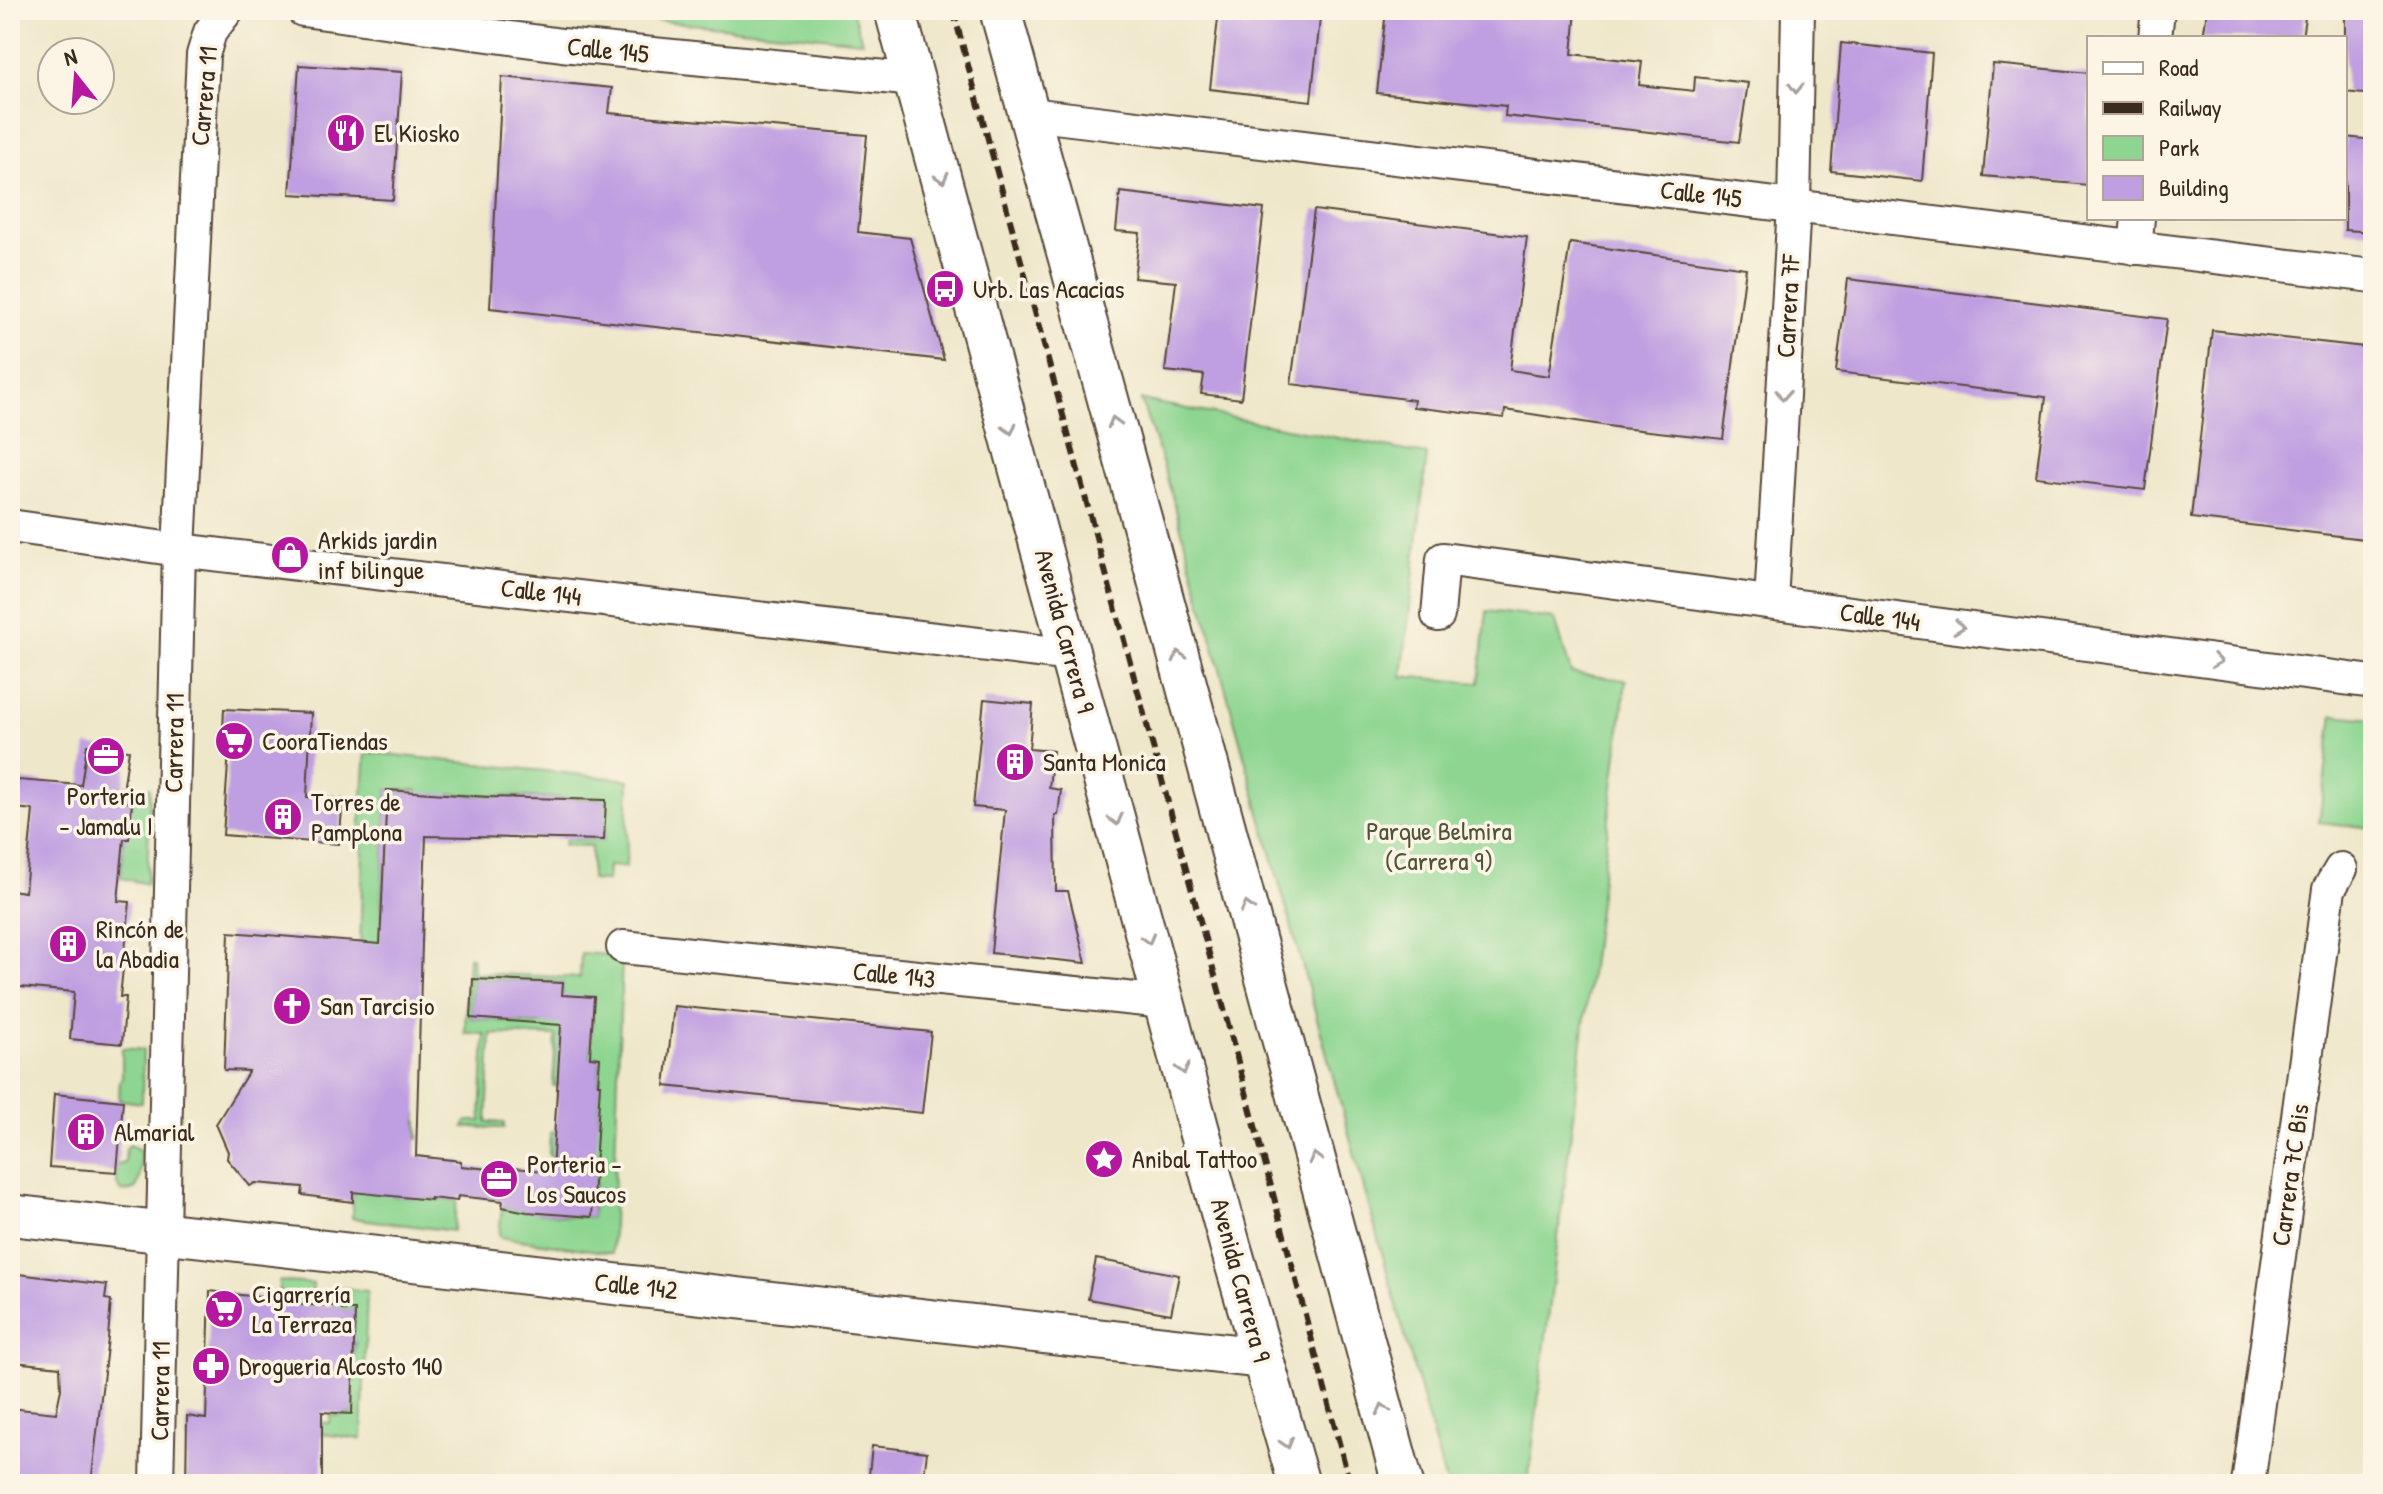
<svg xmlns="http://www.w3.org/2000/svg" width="2383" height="1494" font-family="'Patrick Hand',sans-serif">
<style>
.green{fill:#8dd590;stroke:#648057;stroke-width:2}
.building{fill:#bf9ee1}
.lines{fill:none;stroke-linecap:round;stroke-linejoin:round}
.minor-casing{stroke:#564638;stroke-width:36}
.major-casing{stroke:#564638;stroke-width:44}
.minor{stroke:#fff;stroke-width:32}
.major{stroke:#fff;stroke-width:40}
.rail{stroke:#3b2a1e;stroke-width:6;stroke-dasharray:12 6;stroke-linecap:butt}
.oneway{stroke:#a79f9a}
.labels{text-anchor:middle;stroke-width:7;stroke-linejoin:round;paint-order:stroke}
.street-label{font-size:26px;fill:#3b2a1e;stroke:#fcf5e5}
.poi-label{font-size:26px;fill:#3b2a1e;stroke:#fcf5e5;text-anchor:start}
.park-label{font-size:26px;fill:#50553a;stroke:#fcf5e5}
</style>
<rect width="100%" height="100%" fill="#fcf5e5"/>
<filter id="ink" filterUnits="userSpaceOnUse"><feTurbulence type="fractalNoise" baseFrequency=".0125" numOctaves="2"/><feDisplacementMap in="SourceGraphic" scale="16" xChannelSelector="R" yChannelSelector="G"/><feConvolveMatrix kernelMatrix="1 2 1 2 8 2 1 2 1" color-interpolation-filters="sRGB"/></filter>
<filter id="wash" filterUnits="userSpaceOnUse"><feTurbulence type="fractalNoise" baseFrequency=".006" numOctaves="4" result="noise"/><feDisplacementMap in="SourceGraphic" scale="32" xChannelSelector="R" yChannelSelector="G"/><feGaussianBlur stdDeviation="1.8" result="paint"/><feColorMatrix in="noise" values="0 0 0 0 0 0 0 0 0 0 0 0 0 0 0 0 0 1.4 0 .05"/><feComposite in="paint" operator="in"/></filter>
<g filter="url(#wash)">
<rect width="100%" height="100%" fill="#efe7ca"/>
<!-- green -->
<g class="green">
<path d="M551,10H852L862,41Z"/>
<path d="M1141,400L1427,455L1402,676L1479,683L1487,611L1555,619L1571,673L1626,680L1528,1484H1446L1166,474Z"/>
<path d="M2333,715L2373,719V828L2319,822Z"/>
<path d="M366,752L629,780L626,867L608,866L607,881L591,880V846L564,845L566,839L604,840L605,800L451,794L450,796L417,795V790H387L381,915L418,1121V1139H413L393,1196L457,1201L453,1231L352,1218L363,848L359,847Z"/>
<path d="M130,785L150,788L147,884L121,878L124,839L132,803L128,802Z"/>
<path d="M581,953L622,956L612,1253L499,1237L502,1207L565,1216L592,1217L596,1177L557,1173L559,1156L549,1155L550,1133L598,1121L600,1058L590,1057L594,997L562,1001L563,983L473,979L471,1018L534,1024L575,1019L557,1086H553L556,1036L491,1034L487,1122L504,1123V1128L464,1127L467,1121H481L485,1034L465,1033L468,957H472L473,973L580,978Z"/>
<path d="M122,1048L143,1050L142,1103L119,1100L120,1080L122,1079Z"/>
<path d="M130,1145L140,1150C140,1165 145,1196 122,1191L117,1185V1165L125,1163L126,1148Z"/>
<path d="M279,1281L313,1284L307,1422L330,1423L331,1416L352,1414L349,1383L354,1382V1370H352L355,1342L351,1341L354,1310H342L333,1306L334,1287L367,1291L362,1439L276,1428Z"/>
</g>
<g id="blocks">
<!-- building -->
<g class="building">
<path d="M1219,10H1321L1311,101L1210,89Z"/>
<path d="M1386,10H1576L1572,54L1642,62L1639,85L1694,91L1695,77L1748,83L1739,142L1505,116L1506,106L1377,93Z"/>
<path d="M2207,10H2306L2302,38H2203Z"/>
<path d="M2345,10H2373V95L2345,92Z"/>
<path d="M1841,43L1932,53L1922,181L1831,171Z"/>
<path d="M1993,64L2089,73V185L1983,176Z"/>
<path d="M299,65L402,72L393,200L290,194Z"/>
<path d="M502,77L612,88L609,113L867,135L858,232L910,238L944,360L490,308Z"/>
<path d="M2345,137L2373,140V232L2345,230Z"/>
<path d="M1120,192L1264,209L1241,399L1201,394L1204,375L1165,371L1176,282L1134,278L1140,233L1116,231Z"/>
<path d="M1314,210L1527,237L1510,370L1549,376L1570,243L1746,268L1723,439L1621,428L1505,410L1504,418L1413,407L1414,400L1291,384Z"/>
<path d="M1848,279L2167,319L2145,490L2036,477L2046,397L1836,372Z"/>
<path d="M2212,330L2373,348V540L2191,518Z"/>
<path d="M984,699L1033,704L1029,749L1053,751L1049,788L1061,790L1058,815H1055L1056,891H1068L1086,963L991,953L1005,810L973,807Z"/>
<path d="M224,709L311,713L307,797L343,799L339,844L223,835L229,750H222Z"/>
<path d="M87,745L129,750L124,784L130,785L128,802L132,803L129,839H124L118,901L130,902L120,997H126L122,1044L70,1039L74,992L10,986V890L25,892L33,810L15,808L18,780L81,785Z"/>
<path d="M387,790L489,797L606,800L604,840L426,836L422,942L416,1156L461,1161V1166L507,1171V1167L552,1172L561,1025L471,1018L473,979L563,983L562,995L594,997L590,1057L600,1058L598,1084H600L592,1217L527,1212L502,1207L503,1201L458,1196L457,1201L431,1198V1200L353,1192V1202L302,1195L303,1187L255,1183L250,1186L227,1159L228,1152L216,1124L249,1071L224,1070L229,932L380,944Z"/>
<path d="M674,1006L931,1032L922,1113L665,1086Z"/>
<path d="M54,1094L123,1101L117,1172L49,1167Z"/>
<path d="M1096,1259L1179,1275L1171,1314L1088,1299Z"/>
<path d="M10,1273L107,1285L105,1299L111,1300L108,1338L91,1484H10V1408L56,1413L61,1389L60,1367L14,1362L15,1351L10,1350Z"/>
<path d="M210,1291L265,1298V1302L279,1304L342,1306V1310H355L352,1414L322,1412V1484H186L187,1416L206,1419Z"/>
<path d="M872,1446L927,1452L923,1484H868Z"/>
</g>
</g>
</g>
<g filter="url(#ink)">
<use href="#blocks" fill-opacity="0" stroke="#564638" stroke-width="2"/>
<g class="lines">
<defs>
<g id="minor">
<path d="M303,10L562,45L915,80"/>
<path d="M2155,38L2158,10"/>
<path d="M1030,114L2373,276"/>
<path d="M2135,248L2138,218"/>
<path d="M10,526L179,550L1072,655"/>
<path d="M1771,602L1794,205L1798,10"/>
<path d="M1438,615L1443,559L2373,682"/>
<path d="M623,947L1165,1002"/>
<path d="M157,1484L179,550L203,55L210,32L227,10"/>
<path d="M2248,1484L2329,889L2341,869"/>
</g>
<g id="major">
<path d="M895,10L1230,1245L1299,1484"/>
<path d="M1000,10L1149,547L1403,1484"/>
<path d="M10,1215L1262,1358"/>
</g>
</defs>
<!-- minor casing -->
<use href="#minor" class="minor-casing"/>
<!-- major casing -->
<use href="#major" class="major-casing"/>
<!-- minor -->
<use href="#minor" class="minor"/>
<!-- major -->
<use href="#major" class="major"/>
<!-- rail -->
<path class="rail" d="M953,10L1220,994L1350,1484"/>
</g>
<!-- one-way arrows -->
<defs><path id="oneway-chevron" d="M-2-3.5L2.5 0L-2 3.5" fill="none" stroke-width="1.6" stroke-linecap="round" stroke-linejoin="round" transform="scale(2)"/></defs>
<g class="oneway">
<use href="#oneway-chevron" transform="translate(1796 88) rotate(91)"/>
<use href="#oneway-chevron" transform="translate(942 178) rotate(75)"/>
<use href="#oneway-chevron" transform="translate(1783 395) rotate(93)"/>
<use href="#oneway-chevron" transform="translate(1114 422) rotate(-105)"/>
<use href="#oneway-chevron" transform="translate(1010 429) rotate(75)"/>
<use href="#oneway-chevron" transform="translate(1959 627) rotate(8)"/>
<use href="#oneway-chevron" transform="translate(1179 656) rotate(-105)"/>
<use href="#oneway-chevron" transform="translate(2217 661) rotate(8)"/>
<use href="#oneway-chevron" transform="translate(1116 820) rotate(75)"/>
<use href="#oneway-chevron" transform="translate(1247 907) rotate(-105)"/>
<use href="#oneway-chevron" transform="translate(1148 939) rotate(75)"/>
<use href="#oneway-chevron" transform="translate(1183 1069) rotate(75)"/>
<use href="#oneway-chevron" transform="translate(1315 1158) rotate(-105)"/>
<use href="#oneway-chevron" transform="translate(1383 1409) rotate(-105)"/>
<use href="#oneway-chevron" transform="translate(1287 1443) rotate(73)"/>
</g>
</g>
<!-- icons -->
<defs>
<symbol id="restaurant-disc" viewBox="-11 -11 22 22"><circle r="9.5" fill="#b5179e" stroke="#fcf5e5"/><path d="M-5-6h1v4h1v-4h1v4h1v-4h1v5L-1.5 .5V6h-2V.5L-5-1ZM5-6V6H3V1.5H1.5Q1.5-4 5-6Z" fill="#fff"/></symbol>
<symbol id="bus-disc" viewBox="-11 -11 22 22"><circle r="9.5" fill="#b5179e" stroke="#fcf5e5"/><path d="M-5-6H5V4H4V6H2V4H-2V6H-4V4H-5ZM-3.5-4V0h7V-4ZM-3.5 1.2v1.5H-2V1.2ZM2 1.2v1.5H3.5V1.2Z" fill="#fff"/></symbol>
<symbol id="shop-disc" viewBox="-11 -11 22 22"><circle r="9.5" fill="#b5179e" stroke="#fcf5e5"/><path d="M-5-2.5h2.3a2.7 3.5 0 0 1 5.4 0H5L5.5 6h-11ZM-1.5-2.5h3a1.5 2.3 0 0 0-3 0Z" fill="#fff"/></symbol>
<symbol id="supermarket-disc" viewBox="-11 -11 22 22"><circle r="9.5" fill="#b5179e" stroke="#fcf5e5"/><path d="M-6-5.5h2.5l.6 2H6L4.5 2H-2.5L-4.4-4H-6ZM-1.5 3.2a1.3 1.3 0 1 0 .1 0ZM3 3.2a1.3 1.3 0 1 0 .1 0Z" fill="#fff"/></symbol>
<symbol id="office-disc" viewBox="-11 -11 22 22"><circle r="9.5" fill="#b5179e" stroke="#fcf5e5"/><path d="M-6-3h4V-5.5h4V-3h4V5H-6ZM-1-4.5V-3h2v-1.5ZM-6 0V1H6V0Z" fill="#fff"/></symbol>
<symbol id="building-disc" viewBox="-11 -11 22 22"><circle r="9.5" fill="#b5179e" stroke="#fcf5e5"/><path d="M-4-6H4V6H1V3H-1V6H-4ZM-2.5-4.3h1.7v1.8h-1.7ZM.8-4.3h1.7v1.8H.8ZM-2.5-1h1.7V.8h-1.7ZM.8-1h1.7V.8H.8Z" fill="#fff"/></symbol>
<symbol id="church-disc" viewBox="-11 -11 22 22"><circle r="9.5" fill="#b5179e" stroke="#fcf5e5"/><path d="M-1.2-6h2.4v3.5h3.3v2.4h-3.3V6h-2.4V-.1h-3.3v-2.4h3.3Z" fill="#fff"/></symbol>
<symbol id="sight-disc" viewBox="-11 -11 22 22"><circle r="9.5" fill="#b5179e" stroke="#fcf5e5"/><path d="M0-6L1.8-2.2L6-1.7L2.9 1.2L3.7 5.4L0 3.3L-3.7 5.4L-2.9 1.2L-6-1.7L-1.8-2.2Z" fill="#fff"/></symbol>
<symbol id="pharmacy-disc" viewBox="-11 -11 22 22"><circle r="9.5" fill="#b5179e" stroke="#fcf5e5"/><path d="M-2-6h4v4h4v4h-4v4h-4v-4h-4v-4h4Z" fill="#fff"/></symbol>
</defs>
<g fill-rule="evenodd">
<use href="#restaurant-disc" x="324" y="111" width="44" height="44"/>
<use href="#bus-disc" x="923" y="267" width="44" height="44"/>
<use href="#shop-disc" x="268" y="533" width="44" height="44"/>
<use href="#supermarket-disc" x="212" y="719" width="44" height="44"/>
<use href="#office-disc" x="84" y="734" width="44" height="44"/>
<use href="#building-disc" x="993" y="740" width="44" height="44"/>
<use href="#building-disc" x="261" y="795" width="44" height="44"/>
<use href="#building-disc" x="46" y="922" width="44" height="44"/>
<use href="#church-disc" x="270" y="984" width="44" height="44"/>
<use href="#building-disc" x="64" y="1110" width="44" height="44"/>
<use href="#sight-disc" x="1082" y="1137" width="44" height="44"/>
<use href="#office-disc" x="477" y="1157" width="44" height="44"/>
<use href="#supermarket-disc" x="202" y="1287" width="44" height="44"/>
<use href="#pharmacy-disc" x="189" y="1344" width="44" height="44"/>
</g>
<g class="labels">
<!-- street labels -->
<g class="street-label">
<text transform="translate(608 50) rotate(6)" y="9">Calle 145</text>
<text transform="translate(204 96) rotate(-85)" y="9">Carrera 11</text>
<text transform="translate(1701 194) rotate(7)" y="9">Calle 145</text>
<text transform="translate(1788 306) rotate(-87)" y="9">Carrera 7F</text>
<text transform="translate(541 592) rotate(7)" y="9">Calle 144</text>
<text transform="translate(1880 617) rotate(8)" y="9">Calle 144</text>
<text transform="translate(1065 631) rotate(75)" y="9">Avenida Carrera 9</text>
<text transform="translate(174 743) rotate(-89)" y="9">Carrera 11</text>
<text transform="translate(894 975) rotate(6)" y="9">Calle 143</text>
<text transform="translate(2290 1175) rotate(-82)" y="9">Carrera 7C Bis</text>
<text transform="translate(1241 1280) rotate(75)" y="9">Avenida Carrera 9</text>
<text transform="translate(636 1286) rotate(6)" y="9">Calle 142</text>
<text transform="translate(160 1391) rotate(-89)" y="9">Carrera 11</text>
</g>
<!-- poi labels -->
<g class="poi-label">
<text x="374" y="142">El Kiosko</text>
<text x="973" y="298">Urb. Las Acacias</text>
<text x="318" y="549">Arkids jardin<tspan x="318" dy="30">inf bilingue</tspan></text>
<text x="262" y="750">CooraTiendas</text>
<text x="1043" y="771">Santa Monica</text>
<text x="106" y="805" text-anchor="middle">Porteria<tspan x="106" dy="30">- Jamalu I</tspan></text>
<text x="311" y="811">Torres de<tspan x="311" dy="30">Pamplona</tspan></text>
<text x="96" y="938">Rincón de<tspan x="96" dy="30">la Abadia</tspan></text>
<text x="320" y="1015">San Tarcisio</text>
<text x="114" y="1141">Almarial</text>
<text x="1132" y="1168">Anibal Tattoo</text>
<text x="527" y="1173">Porteria -<tspan x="527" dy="30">Los Saucos</tspan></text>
<text x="252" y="1303">Cigarrería<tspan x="252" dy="30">La Terraza</tspan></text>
<text x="239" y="1375">Drogueria Alcosto 140</text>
</g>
<!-- park labels -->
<g class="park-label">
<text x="1439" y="840">Parque Belmira<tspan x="1439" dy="30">(Carrera 9)</tspan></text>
</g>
</g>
<!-- margin -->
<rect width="2383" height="1494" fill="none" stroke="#fcf5e5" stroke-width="40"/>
<!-- legend -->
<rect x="2087" y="36" width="260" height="184" fill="#fcf5e5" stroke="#afa495" stroke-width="2"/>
<rect x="2103" y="62" width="40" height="12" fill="#ffffff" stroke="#afa495" stroke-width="2"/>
<text x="2159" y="76" font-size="24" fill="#3b2a1e">Road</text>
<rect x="2103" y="102" width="40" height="12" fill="#3b2a1e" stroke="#afa495" stroke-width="2"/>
<text x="2159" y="116" font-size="24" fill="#3b2a1e">Railway</text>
<rect x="2103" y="136" width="40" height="24" fill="#8dd590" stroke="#afa495" stroke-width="2"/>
<text x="2159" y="156" font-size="24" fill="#3b2a1e">Park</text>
<rect x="2103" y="176" width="40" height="24" fill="#bf9ee1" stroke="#afa495" stroke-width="2"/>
<text x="2159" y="196" font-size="24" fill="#3b2a1e">Building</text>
<!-- north arrow -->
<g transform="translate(76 76) rotate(343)"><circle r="38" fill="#fcf5e5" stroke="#afa495" stroke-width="2"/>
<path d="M0-6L14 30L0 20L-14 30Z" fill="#b5179e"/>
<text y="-12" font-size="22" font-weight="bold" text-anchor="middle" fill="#3b2a1e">N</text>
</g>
</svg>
